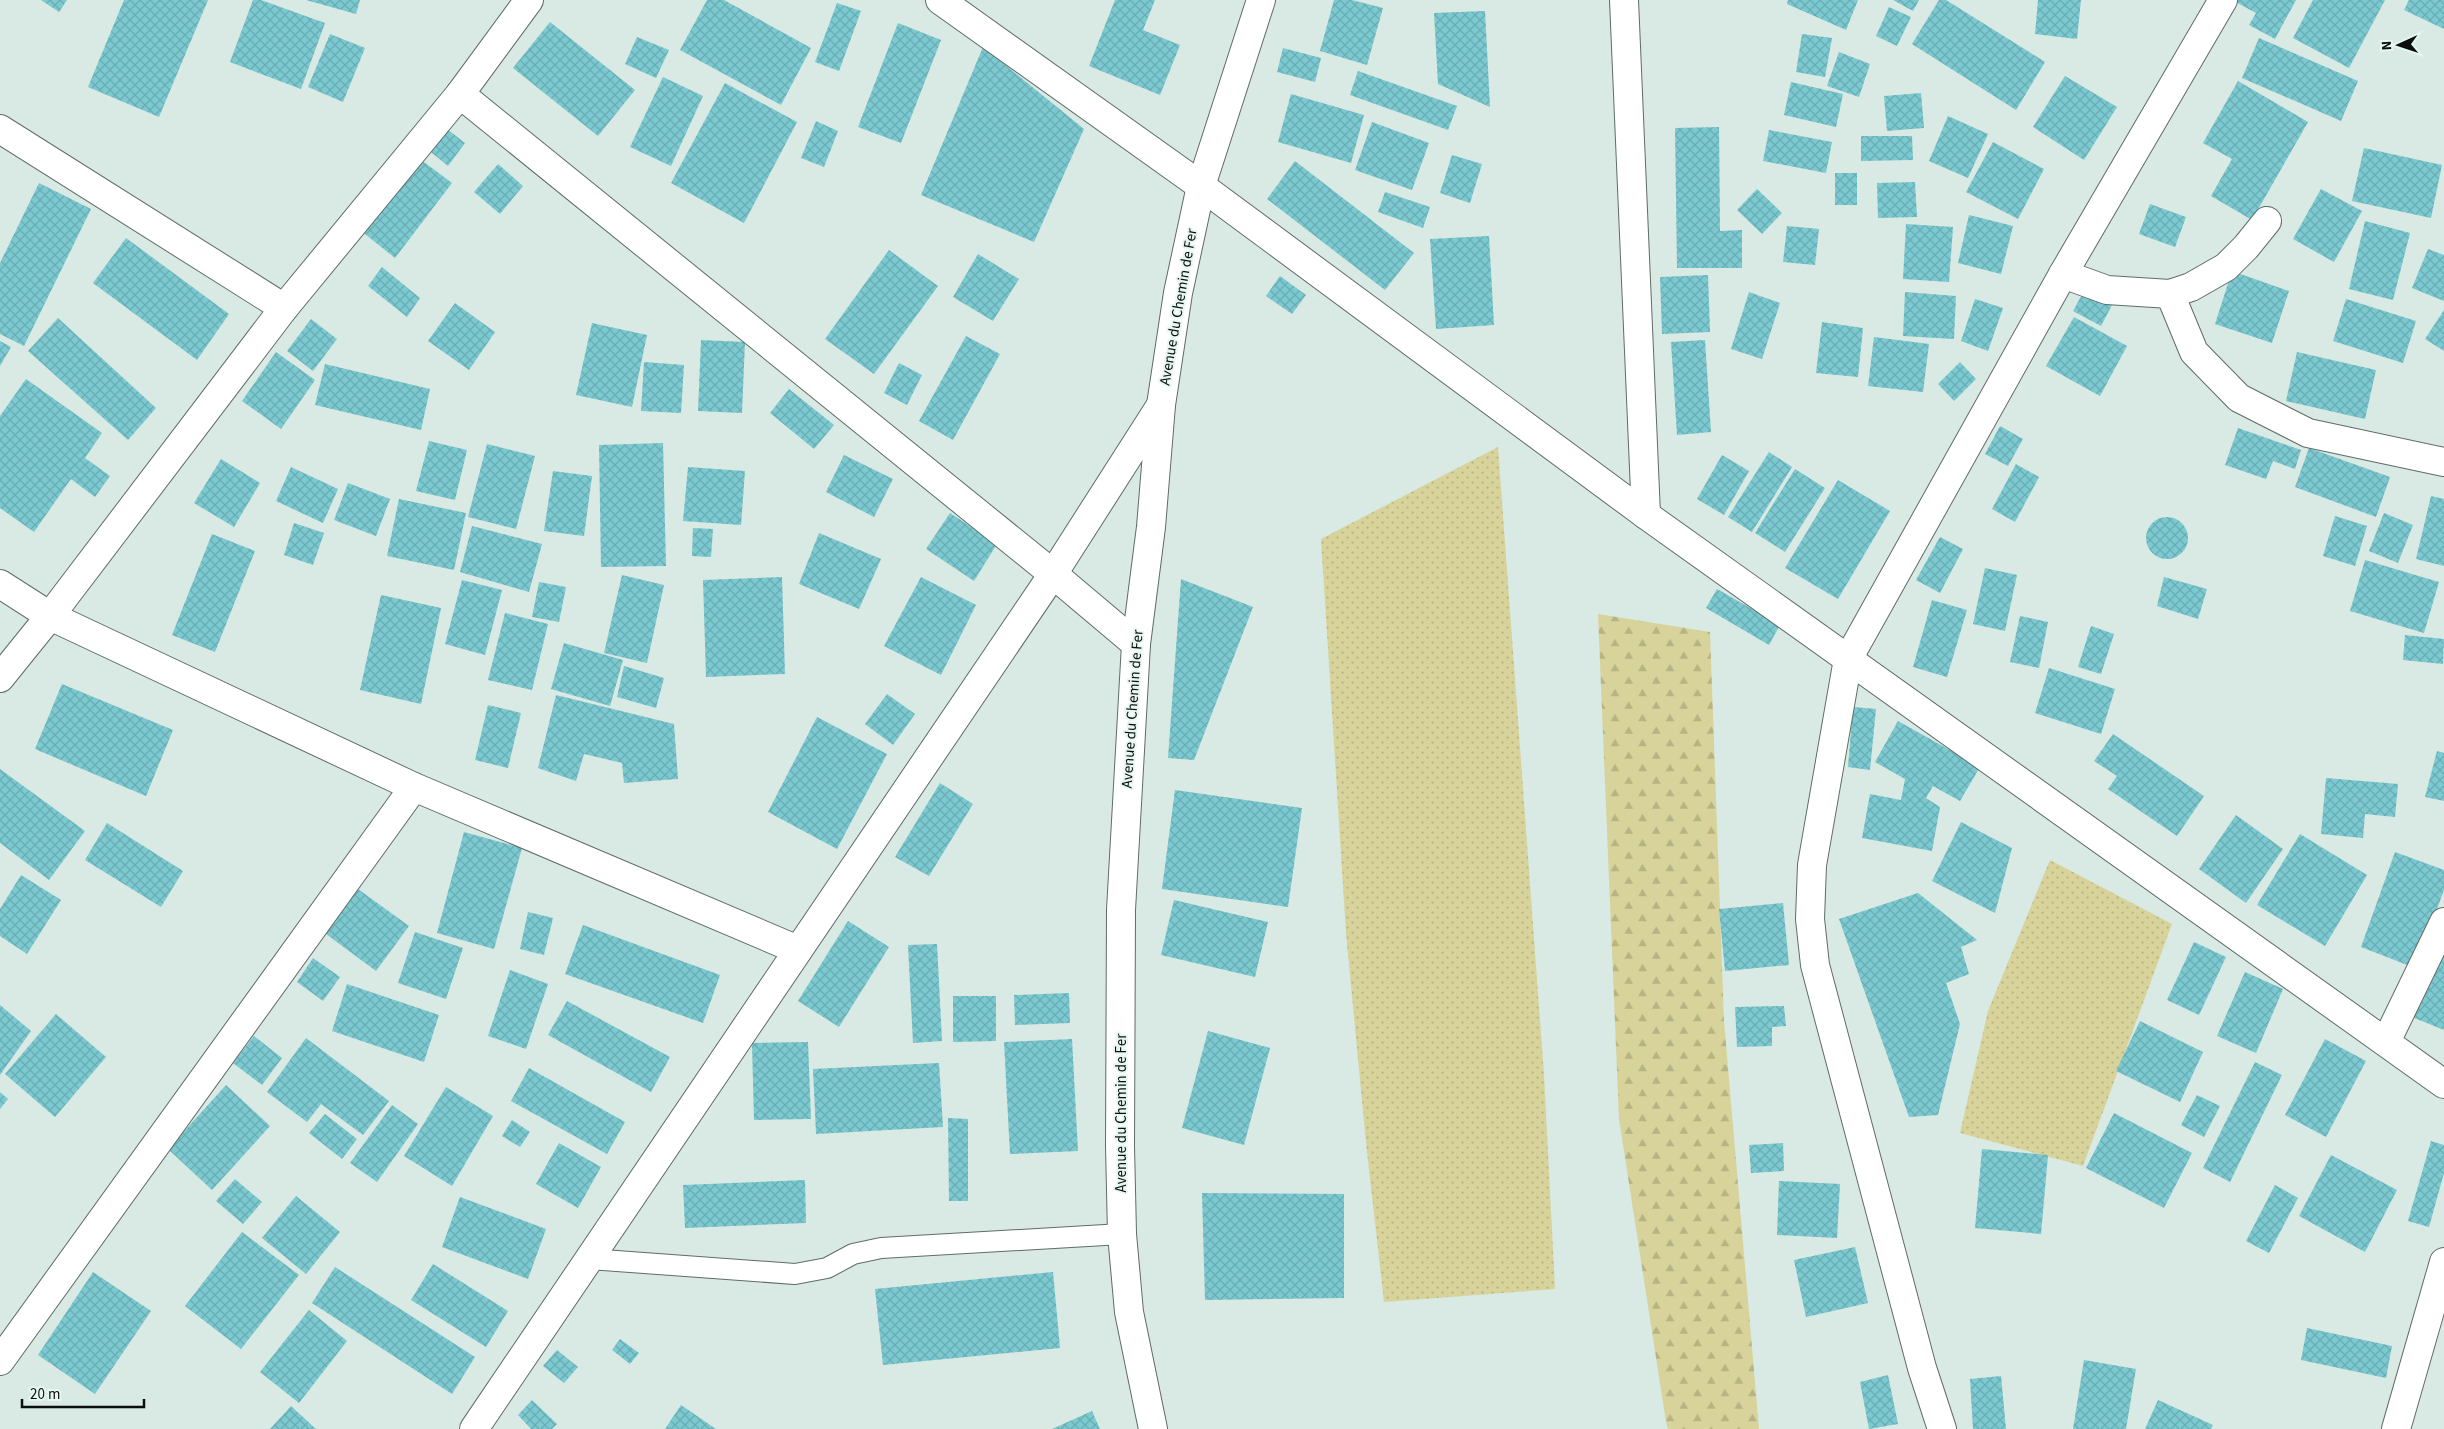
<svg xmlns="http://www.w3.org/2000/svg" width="2444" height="1429" font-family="'Source Sans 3',sans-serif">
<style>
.grass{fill:url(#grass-dots)}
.forest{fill:url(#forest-firs)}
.building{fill:url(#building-cross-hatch)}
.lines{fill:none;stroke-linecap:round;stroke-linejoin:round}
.service-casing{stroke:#5f6c67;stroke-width:22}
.minor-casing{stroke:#5f6c67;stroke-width:30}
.tertiary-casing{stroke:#5f6c67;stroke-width:30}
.service{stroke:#fff;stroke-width:20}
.minor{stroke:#fff;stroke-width:28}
.tertiary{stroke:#fff;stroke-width:28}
.labels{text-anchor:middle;stroke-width:4;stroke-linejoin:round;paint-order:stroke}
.street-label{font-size:15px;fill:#090f0d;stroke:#e7f6f0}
</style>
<defs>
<pattern id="grass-dots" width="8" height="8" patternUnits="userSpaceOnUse" patternTransform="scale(1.25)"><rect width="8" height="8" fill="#d7d39a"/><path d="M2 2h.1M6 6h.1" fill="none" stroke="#b7b484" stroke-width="1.8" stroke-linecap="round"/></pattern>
<pattern id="forest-firs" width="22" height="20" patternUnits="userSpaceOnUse" patternTransform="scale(1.25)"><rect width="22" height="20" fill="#d7d39a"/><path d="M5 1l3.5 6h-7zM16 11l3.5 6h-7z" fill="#b7b484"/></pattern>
<pattern id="building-cross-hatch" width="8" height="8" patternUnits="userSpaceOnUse" patternTransform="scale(1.25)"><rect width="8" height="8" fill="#7ccad1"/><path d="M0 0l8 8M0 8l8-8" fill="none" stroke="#6aacb2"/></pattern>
</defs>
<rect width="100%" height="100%" fill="#d9e9e3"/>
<!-- grass -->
<g class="grass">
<path d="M1498,447L1544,1075L1555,1289L1384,1302L1366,1143L1346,933L1321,539Z"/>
<path d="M2050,860L2172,924L2083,1166L1960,1133L1988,1011Z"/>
</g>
<!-- forest -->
<path class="forest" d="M1598,614L1710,632L1724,1021L1759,1429H1668L1666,1422L1619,1119Z"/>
<!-- building -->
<g class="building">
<path d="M41,0H67L59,12Z"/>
<path d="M124,0H208L159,117L88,87Z"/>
<path d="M253,0H261L325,23L301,89L230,62Z"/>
<path d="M306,0H360L356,14Z"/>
<path d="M707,0H724L811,48L781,105L680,50Z"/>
<path d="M1115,0H1155L1143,30L1180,45L1160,95L1089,66Z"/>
<path d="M1334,0H1352L1383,8L1367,65L1320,51Z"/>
<path d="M1788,0H1858L1846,30L1787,4Z"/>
<path d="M1893,0H1919L1913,11Z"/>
<path d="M1939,0H1946L2045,62L2016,110L1912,44Z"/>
<path d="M2038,0H2081L2077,39L2035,34Z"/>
<path d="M2232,0H2296L2275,39L2249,25L2256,13Z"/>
<path d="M2313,0H2385L2349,68L2293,38Z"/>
<path d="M2409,0H2444V29L2404,10Z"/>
<path d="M837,3L861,11L839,71L815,62Z"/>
<path d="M1889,7L1911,17L1897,46L1876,36Z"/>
<path d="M1485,11L1490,107L1438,84L1434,13Z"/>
<path d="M550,22L635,90L598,136L513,68Z"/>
<path d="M898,23L941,40L901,143L858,127Z"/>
<path d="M330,34L365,48L343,102L308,87Z"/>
<path d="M1802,34L1832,38L1825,77L1796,72Z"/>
<path d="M637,37L669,50L656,78L625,64Z"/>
<path d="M2259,38L2358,81L2341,121L2242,78Z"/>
<path d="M983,47L1084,129L1034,242L921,195Z"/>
<path d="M1283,48L1321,58L1315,82L1277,72Z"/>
<path d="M1839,52L1870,64L1859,97L1827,86Z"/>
<path d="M1358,71L1457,106L1448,130L1350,95Z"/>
<path d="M2065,76L2117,107L2084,160L2033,127Z"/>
<path d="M663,77L703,96L671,166L630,147Z"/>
<path d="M2238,81L2308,122L2252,220L2211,196L2232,159L2203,143Z"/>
<path d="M1791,82L1843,94L1836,127L1784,115Z"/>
<path d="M725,83L797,122L744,223L671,183Z"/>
<path d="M1921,93L1924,128L1887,131L1884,96Z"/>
<path d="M1291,94L1364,115L1351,163L1278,142Z"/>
<path d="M1948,116L1988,134L1968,178L1929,161Z"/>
<path d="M816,121L838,131L824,167L801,158Z"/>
<path d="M1372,122L1429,143L1412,190L1355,170Z"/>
<path d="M443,126L465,143L448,166L426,148Z"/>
<path d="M1719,127L1720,231L1742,230V268H1677L1675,128Z"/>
<path d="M1769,130L1832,142L1826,173L1763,161Z"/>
<path d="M1861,136H1912L1913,160L1861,161Z"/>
<path d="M1993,142L2044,169L2018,219L1966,192Z"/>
<path d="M2364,148L2442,165L2431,218L2352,201Z"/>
<path d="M1452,155L1482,164L1470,203L1440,193Z"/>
<path d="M416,156L452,183L395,258L360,230Z"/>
<path d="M1295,161L1414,253L1385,290L1267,199Z"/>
<path d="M498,164L523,186L500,214L474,192Z"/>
<rect x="1835" y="173" width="22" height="32"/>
<path d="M1915,182L1917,217L1878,218L1877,183Z"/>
<path d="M39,183L91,209L24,346L0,334V263Z"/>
<path d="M1757,189L1782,213L1762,234L1737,210Z"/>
<path d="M2321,189L2362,211L2334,262L2293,239Z"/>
<path d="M1385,192L1430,207L1423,228L1378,212Z"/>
<path d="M2150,204L2186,217L2175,247L2139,234Z"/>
<path d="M1969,215L2013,226L2001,274L1958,263Z"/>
<path d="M2365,221L2410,233L2393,300L2349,289Z"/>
<path d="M1906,224L1953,227L1949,282L1903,279Z"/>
<path d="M1787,226L1819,229L1815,265L1783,262Z"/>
<path d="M1489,236L1494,325L1436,329L1430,239Z"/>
<path d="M126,238L229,314L197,360L93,283Z"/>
<path d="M2428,249L2444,255V301L2412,288Z"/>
<path d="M889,250L938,286L874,374L825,339Z"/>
<path d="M978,254L1019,279L993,321L953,297Z"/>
<path d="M382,267L420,298L407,317L368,286Z"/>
<path d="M2232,271L2289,291L2272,343L2215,324Z"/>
<path d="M1708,275L1710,332L1662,334L1660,277Z"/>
<path d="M1280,276L1306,295L1292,314L1266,296Z"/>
<path d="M2084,291L2112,305L2101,326L2073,311Z"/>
<path d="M1749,292L1780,303L1762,359L1731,349Z"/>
<path d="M1905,292L1956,296L1954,339L1903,336Z"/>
<path d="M1975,299L2003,308L1988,351L1961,341Z"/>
<path d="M2346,299L2416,321L2403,363L2333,341Z"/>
<path d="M455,303L495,332L469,370L428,341Z"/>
<path d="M2444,310V351L2425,339Z"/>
<path d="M2074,317L2127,346L2100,396L2046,366Z"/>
<path d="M58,318L156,408L128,440L28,351Z"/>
<path d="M311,319L337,339L313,371L287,351Z"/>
<path d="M1822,322L1863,328L1858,377L1816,373Z"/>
<path d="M592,323L647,335L632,407L576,395Z"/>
<path d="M966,336L1000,354L953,440L919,421Z"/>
<path d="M1874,337L1929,344L1923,392L1868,386Z"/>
<path d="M701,340L745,342L742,413L698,411Z"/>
<path d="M1705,340L1711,432L1677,435L1671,342Z"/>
<path d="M0,341L11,347L0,366Z"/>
<path d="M276,352L315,380L281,429L242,401Z"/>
<path d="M2297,352L2376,370L2365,419L2286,401Z"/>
<path d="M644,362L684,365L681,413L641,411Z"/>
<path d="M1960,362L1976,379L1954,401L1938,384Z"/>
<path d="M899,363L922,375L907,405L884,393Z"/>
<path d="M325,364L430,389L421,430L315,405Z"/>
<path d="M26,379L102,433L85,458L110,476L95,497L71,479L34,532L0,508V416Z"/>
<path d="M789,389L834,425L814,449L770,413Z"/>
<path d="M2000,426L2023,439L2008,466L1985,454Z"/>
<path d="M2238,428L2301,450L2295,469L2273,461L2266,479L2225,465Z"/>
<path d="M429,441L467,450L455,500L416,491Z"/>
<path d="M663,443L666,566L601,567L599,445Z"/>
<path d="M487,444L535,456L516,529L468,517Z"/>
<path d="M2309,448L2390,477L2376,517L2295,487Z"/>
<path d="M1769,452L1792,467L1752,532L1728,517Z"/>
<path d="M844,455L893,479L874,517L826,492Z"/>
<path d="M1722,455L1749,471L1724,515L1697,499Z"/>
<path d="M221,459L260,483L234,527L194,503Z"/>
<path d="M2016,464L2039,477L2015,522L1992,509Z"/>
<path d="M291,467L338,489L323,523L276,501Z"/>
<path d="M688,467L745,471L741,525L683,521Z"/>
<path d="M1795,469L1825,488L1785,552L1755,533Z"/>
<path d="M553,471L592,476L584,536L544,531Z"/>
<path d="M1838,480L1890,511L1838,599L1785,568Z"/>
<path d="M348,483L390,499L376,536L334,520Z"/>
<path d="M2431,496L2444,499V566L2416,559Z"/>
<path d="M399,499L466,513L454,570L387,556Z"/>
<path d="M950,513L997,544L974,581L926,549Z"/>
<path d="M2384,513L2413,525L2398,563L2369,551Z"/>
<path d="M2335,516L2367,526L2355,566L2323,556Z"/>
<circle cx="2167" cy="538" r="21"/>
<path d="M294,523L324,533L313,565L284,555Z"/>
<path d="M472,526L542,544L529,592L460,572Z"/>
<path d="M693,528L713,529L711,557L692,556Z"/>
<path d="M819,533L881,559L859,609L799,584Z"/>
<path d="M212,534L255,551L215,652L172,635Z"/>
<path d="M1940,537L1963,549L1940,593L1916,580Z"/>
<path d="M2365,560L2439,582L2424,633L2350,611Z"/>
<path d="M1985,568L2017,575L2005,631L1973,624Z"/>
<path d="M622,575L664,585L647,663L604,653Z"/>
<path d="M782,577L785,674L706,677L703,580Z"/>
<path d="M921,577L976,605L941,675L884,646Z"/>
<path d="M2164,577L2207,589L2198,619L2157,606Z"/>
<path d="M1181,579L1253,607L1194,760L1168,758Z"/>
<path d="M462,580L502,590L485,655L445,644Z"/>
<path d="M539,582L566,587L559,622L532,617Z"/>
<path d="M1717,589L1780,625L1769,645L1706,608Z"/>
<path d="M381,595L441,608L421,704L360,690Z"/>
<path d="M1932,600L1967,610L1947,677L1913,667Z"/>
<path d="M505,613L548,624L532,690L488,680Z"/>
<path d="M2020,616L2048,622L2039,668L2010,662Z"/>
<path d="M2091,626L2114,634L2101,674L2078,667Z"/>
<path d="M2405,635L2444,639L2443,664L2403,660Z"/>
<path d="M564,643L623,660L610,706L551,689Z"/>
<path d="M624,666L664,678L656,708L617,697Z"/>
<path d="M2049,668L2115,689L2101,734L2035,713Z"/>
<path d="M62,684L173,730L146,796L35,749Z"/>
<path d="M887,694L915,714L893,745L865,724Z"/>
<path d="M556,695L674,724L678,779L624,783L622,763L584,754L576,781L538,768Z"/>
<path d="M488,705L521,713L508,768L475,760Z"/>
<path d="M1853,707L1876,709L1870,770L1848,767Z"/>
<path d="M817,717L887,754L837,849L768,812Z"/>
<path d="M1898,721L1980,767L1960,801L1933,786L1926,798L1940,807L1932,851L1862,838L1870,794L1901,800L1905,779L1875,762Z"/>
<path d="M2113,734L2204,796L2177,836L2108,789L2117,776L2094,761Z"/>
<path d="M2437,751L2444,753V801L2425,797Z"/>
<path d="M0,769L85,831L49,880L0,843Z"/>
<path d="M2326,778L2398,784L2395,817L2365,814L2363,838L2321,834Z"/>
<path d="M940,783L973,804L929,876L895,857Z"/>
<path d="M1175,790L1302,808L1288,907L1162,889Z"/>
<path d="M2236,815L2283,849L2246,903L2199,869Z"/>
<path d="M1961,822L2012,848L1995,913L1932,881Z"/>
<path d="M107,823L183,871L161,907L85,860Z"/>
<path d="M464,832L522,848L494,949L437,933Z"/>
<path d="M2300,834L2367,875L2325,946L2257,905Z"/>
<path d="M2395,852L2444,870V890L2415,968L2361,947Z"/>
<path d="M21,875L61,900L27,954L0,936V909Z"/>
<path d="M358,889L409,926L376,971L326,934Z"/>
<path d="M1918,893L1977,940L1961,947L1969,974L1946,983L1960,1024L1938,1115L1909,1117L1839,919Z"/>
<path d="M1174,900L1268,922L1255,977L1161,955Z"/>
<path d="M1783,903L1789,965L1725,971L1719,909Z"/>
<path d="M528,912L553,918L544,955L520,949Z"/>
<path d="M848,921L889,947L839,1027L798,1001Z"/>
<path d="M583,925L720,975L703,1023L565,974Z"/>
<path d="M415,932L463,948L446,999L398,983Z"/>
<path d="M2444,936V1030L2412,1017Z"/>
<path d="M2194,942L2226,957L2199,1015L2167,1000Z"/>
<path d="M937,944L942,1041L913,1043L908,945Z"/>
<path d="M313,958L340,977L323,1001L297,982Z"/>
<path d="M510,970L548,984L526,1049L488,1036Z"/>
<path d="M2245,972L2283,989L2256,1053L2217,1036Z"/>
<path d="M347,984L439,1015L424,1062L332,1031Z"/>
<path d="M1069,993L1070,1023L1015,1025L1014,995Z"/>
<path d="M953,996H996V1041L953,1042Z"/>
<path d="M567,1001L670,1057L651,1092L548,1035Z"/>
<path d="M0,1005L31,1031L0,1075Z"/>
<path d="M1784,1006L1786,1026L1772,1027V1046L1737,1047L1735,1007Z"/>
<path d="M56,1014L106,1057L55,1117L5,1074Z"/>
<path d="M2140,1021L2203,1052L2180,1102L2116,1071Z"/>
<path d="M1208,1031L1270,1048L1244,1145L1182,1128Z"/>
<path d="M254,1036L282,1058L262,1085L233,1063Z"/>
<path d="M306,1038L389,1101L363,1135L321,1104L307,1122L267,1092Z"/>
<path d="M1072,1039L1078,1151L1010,1154L1004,1042Z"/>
<path d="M2325,1039L2366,1061L2326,1137L2285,1115Z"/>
<path d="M808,1042L811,1119L754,1120L752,1043Z"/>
<path d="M2255,1062L2282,1075L2230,1182L2203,1168Z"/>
<path d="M939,1063L943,1127L816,1134L813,1069Z"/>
<path d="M529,1068L625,1122L607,1154L511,1101Z"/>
<path d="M226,1085L270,1126L212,1190L168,1149Z"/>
<path d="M446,1087L493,1116L452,1186L404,1156Z"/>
<path d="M0,1092L8,1099L0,1109Z"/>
<path d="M2197,1095L2220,1106L2204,1137L2181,1125Z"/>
<path d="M392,1105L418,1124L377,1182L350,1163Z"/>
<path d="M2114,1113L2192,1153L2164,1208L2086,1168Z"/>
<path d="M325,1114L357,1139L342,1159L309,1133Z"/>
<path d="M948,1118L968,1119V1201H949Z"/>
<path d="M512,1120L530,1132L520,1147L502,1136Z"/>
<path d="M2431,1141L2444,1145V1173L2429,1227L2408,1221Z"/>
<path d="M559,1143L601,1167L578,1208L536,1184Z"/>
<path d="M1783,1143L1784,1171L1751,1173L1749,1145Z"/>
<path d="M1982,1149L2048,1155L2041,1234L1975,1228Z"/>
<path d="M2331,1155L2397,1190L2365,1252L2299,1216Z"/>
<path d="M235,1179L262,1202L243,1224L216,1201Z"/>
<path d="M805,1180L806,1223L685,1228L683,1185Z"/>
<path d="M1779,1181L1840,1184L1837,1238L1777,1235Z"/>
<path d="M2275,1185L2298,1198L2269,1253L2246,1241Z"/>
<path d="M1202,1193L1344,1194V1298L1205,1300Z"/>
<path d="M296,1196L340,1232L306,1274L262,1238Z"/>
<path d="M460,1197L546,1229L528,1279L442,1247Z"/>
<path d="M242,1232L299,1275L241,1349L185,1306Z"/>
<path d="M1855,1247L1868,1303L1806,1317L1794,1260Z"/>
<path d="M433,1264L508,1311L486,1347L411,1300Z"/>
<path d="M335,1267L475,1357L452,1394L312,1303Z"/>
<path d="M93,1272L151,1311L95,1394L38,1355Z"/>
<path d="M1053,1272L1060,1348L883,1365L875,1289Z"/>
<path d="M309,1310L347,1341L299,1403L260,1372Z"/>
<path d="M2307,1328L2392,1346L2386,1378L2301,1360Z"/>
<path d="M620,1339L639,1353L630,1364L612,1350Z"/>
<path d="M557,1350L578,1367L564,1383L543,1366Z"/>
<path d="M2084,1360L2136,1369L2126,1429H2073Z"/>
<path d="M1888,1375L1898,1424L1869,1429L1860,1382Z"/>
<path d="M2001,1376L2006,1429H1973L1970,1379Z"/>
<path d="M532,1400L557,1424L552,1429H531L518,1415Z"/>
<path d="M2158,1400L2213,1425L2211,1429H2145Z"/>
<path d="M681,1405L716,1429H665Z"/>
<path d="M291,1406L316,1429H270Z"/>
<path d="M1092,1411L1100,1429H1052Z"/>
</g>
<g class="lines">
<defs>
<path id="service" d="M589,1259L795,1274L827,1268L853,1254L881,1248L1122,1234"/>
<g id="minor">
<path d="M940,0L1201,186L1646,515L2444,1084"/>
<path d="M1624,0L1646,515"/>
<path d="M460,94L1053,574L1136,644"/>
<path d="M0,129L284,308"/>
<path d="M2063,274L2107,290L2170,294L2191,287L2226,267L2246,247L2267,221"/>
<path d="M2170,294L2194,352L2239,398L2308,433L2444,462"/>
<path d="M0,584L50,616L414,787L798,950"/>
<path d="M0,678L50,616L284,308L460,94L529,0"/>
<path d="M2386,1042L2444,922"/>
<path d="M0,1361L414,787"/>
<path d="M474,1429L1053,574L1161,405"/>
<path d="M1942,1429L1922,1368L1815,965L1810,919L1812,865L1848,659L2063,274L2223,0"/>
<path d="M2396,1429L2444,1262"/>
</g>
<path id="tertiary" d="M1153,1429L1129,1312L1122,1234L1120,1146L1121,910L1136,644L1151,527L1161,405L1178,293L1201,186L1261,0"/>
</defs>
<!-- service casing -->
<use href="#service" class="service-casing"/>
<!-- minor casing -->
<use href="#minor" class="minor-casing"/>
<!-- tertiary casing -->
<use href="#tertiary" class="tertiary-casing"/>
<!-- service -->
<use href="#service" class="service"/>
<!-- minor -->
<use href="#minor" class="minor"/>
<!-- tertiary -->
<use href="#tertiary" class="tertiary"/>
</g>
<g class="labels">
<!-- street labels -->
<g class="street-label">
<text transform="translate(1178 307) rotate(-80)" y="5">Avenue du Chemin de Fer</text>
<text transform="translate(1132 709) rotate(-86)" y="5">Avenue du Chemin de Fer</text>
<text transform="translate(1121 1113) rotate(-90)" y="5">Avenue du Chemin de Fer</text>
</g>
</g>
<!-- north arrow -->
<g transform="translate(2399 45) rotate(267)" stroke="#e7f6f0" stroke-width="4" paint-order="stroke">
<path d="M0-4L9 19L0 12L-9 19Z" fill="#090f0d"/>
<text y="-8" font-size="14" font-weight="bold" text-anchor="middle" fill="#090f0d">N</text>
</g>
<!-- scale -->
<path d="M22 1399v8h122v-8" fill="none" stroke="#090f0d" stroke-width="2.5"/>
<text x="30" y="1399" font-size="15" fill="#090f0d" stroke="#e7f6f0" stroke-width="4" paint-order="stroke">20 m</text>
</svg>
